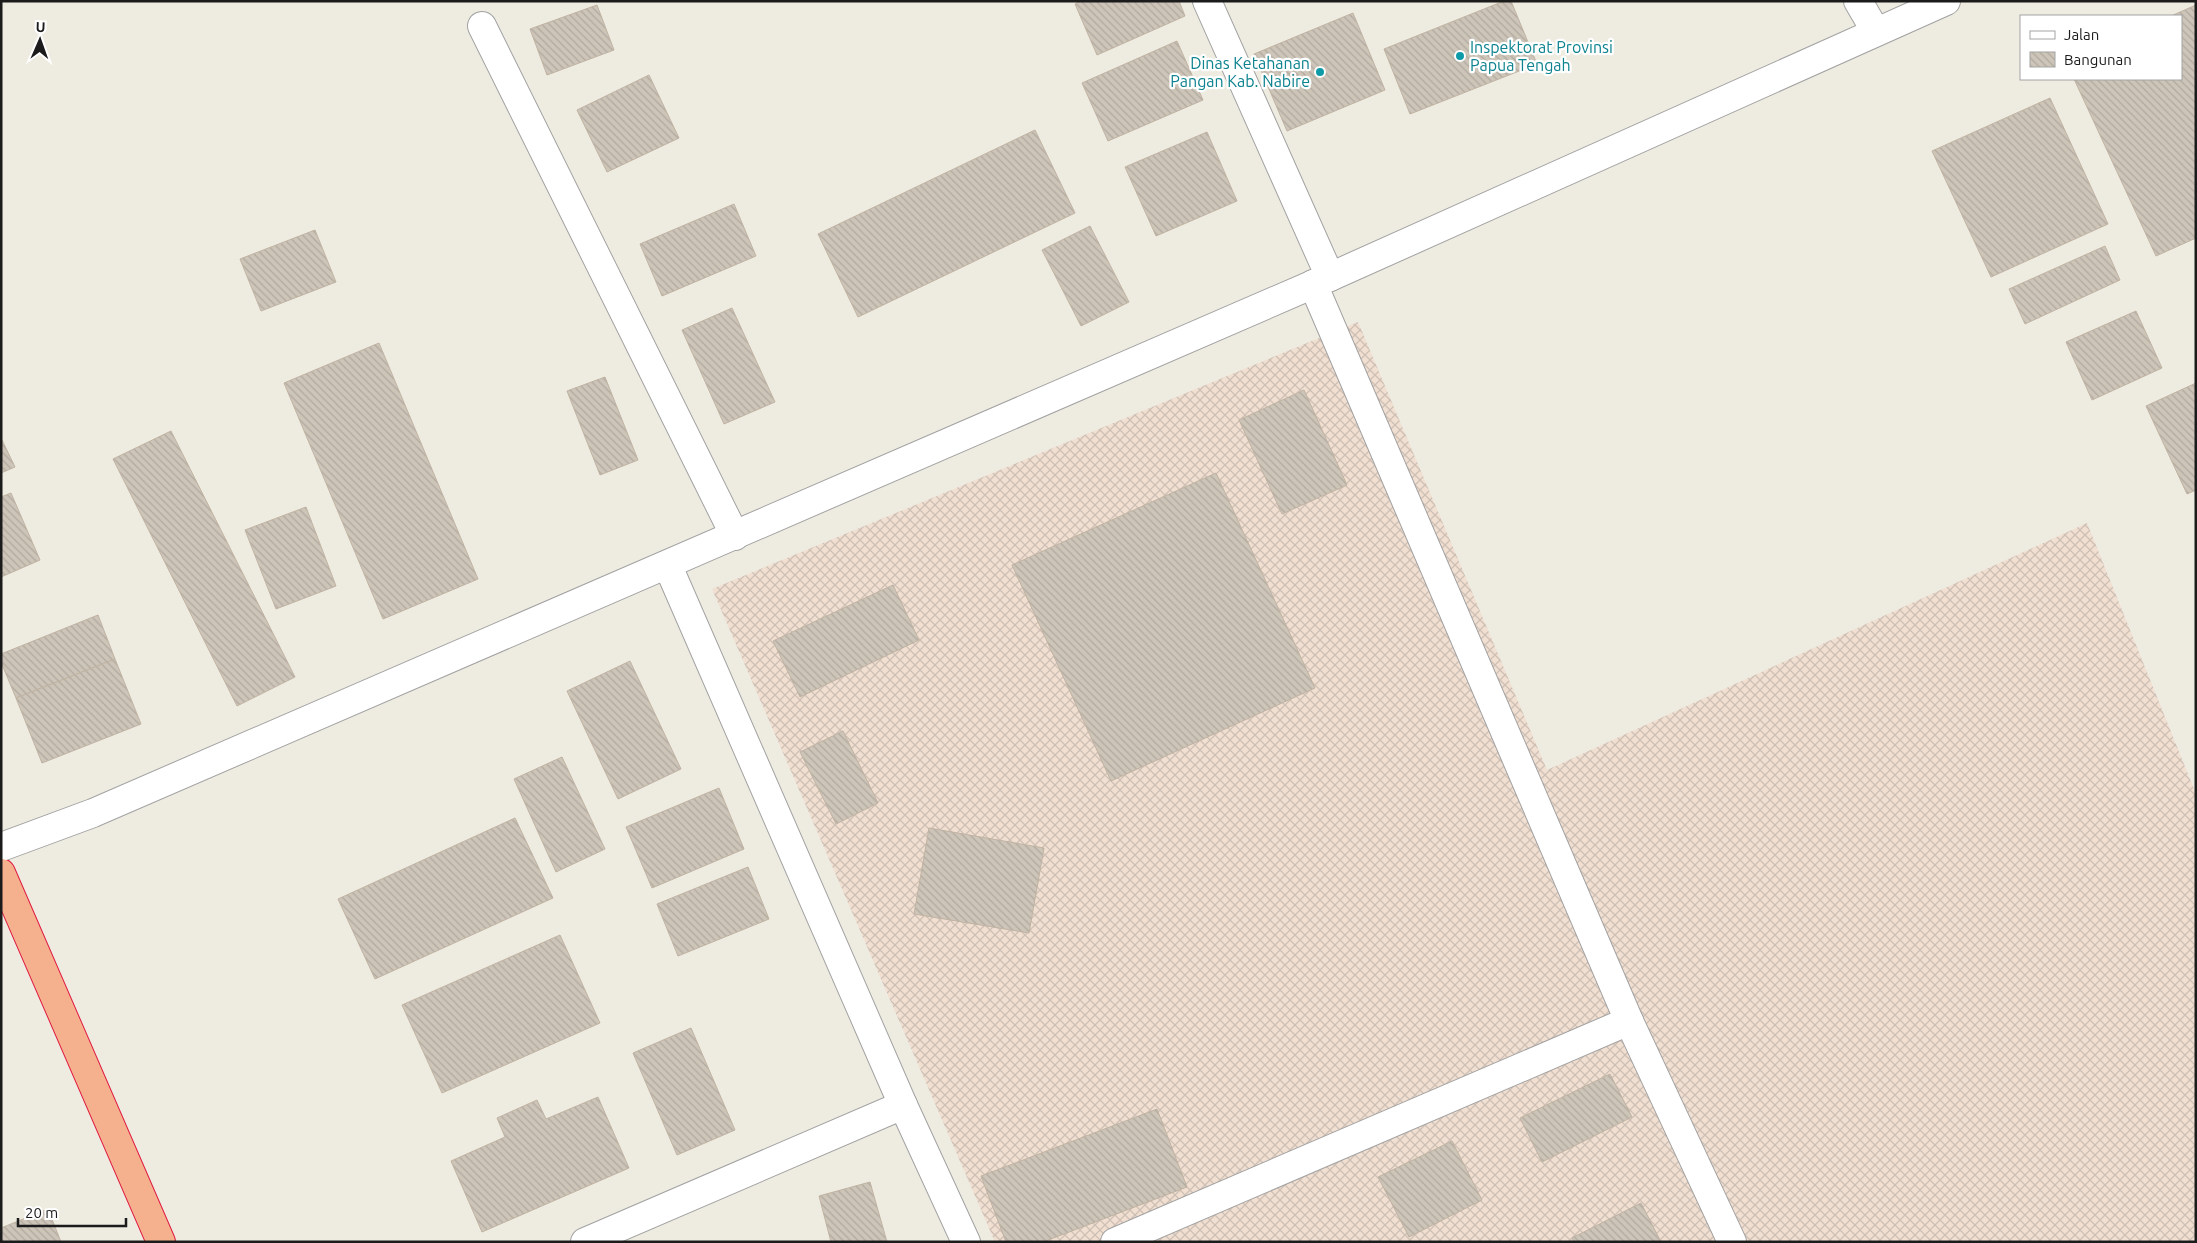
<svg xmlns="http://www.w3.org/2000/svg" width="2197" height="1243" font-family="Ubuntu,sans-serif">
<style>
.military{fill:url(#military-cross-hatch)}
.building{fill:url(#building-back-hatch);stroke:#c0b3a2}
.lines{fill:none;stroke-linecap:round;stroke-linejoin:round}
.minor-casing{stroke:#a2a2a2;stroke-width:30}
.trunk-casing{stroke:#df1a42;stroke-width:30}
.minor{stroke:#fff;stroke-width:28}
.trunk{stroke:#f5b18e;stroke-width:28}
.culture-dot{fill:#0f9aa8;stroke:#fff;stroke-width:2}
.labels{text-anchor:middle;stroke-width:4.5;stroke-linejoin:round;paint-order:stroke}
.culture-label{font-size:16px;fill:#0d838f;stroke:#fff;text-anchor:start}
</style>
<defs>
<pattern id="military-cross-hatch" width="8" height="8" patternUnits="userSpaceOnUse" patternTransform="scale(1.25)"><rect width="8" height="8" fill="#f1dfd2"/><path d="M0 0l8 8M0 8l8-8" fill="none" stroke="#cebfb4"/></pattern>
<pattern id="building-back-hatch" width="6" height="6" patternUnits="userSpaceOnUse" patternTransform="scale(1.25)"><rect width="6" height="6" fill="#cec5b9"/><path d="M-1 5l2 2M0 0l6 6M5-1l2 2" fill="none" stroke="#b0a99e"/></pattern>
</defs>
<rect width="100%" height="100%" fill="#eeebe0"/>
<!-- military -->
<path class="military" d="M1358,322L1547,770L2087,523L2196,794V1242H995L712,589Z"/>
<!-- building -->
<g class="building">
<path d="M1081,1H1179L1185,16L1097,55L1075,4Z"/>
<path d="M1504,1H1511L1537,64L1410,114L1384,49Z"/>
<path d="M597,5L614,50L547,75L530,29Z"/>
<path d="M2196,5V238L2156,256L2074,79H2181V16H2171Z"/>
<path d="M1353,13L1385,90L1287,131L1254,54Z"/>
<path d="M1177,41L1203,100L1108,141L1082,83Z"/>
<path d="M649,75L679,138L607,172L577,110Z"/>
<path d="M2050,98L2108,224L1991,277L1932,151Z"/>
<path d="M1035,130L1075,213L858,317L818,234Z"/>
<path d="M1207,132L1237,201L1156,236L1125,167Z"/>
<path d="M734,204L756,256L662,296L640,244Z"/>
<path d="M1090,226L1129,302L1081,326L1042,250Z"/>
<path d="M315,230L336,282L261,311L240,259Z"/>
<path d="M2105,246L2120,280L2025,324L2009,289Z"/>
<path d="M732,308L775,402L724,424L682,330Z"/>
<path d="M2136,311L2162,368L2092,400L2066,342Z"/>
<path d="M379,343L478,579L383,619L284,383Z"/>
<path d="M605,377L638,460L600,475L567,391Z"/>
<path d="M2196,383V490L2187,494L2146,406Z"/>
<path d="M1304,390L1347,485L1282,514L1239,420Z"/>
<path d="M171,431L295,677L237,706L113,459Z"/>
<path d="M2,440L15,467L1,473V441Z"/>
<path d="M1216,473L1315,688L1111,781L1012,565Z"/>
<path d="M11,493L40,560L1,577V497Z"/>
<path d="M306,507L336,586L276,609L245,530Z"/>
<path d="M893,585L919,640L800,697L773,641Z"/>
<path d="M98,615L115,659L16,698L1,662V654Z"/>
<path d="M115,659L141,724L42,763L16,698Z"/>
<path d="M630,661L681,769L618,799L567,691Z"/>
<path d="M843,731L878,803L836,824L800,752Z"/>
<path d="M562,757L605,849L556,872L514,779Z"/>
<path d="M719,788L744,849L652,888L626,827Z"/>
<path d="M515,818L553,898L375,979L338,899Z"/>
<path d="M929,828L1044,848L1029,933L914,914Z"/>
<path d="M748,867L769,919L678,956L657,904Z"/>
<path d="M560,935L600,1023L442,1093L402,1005Z"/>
<path d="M691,1028L735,1130L677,1155L633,1053Z"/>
<path d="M1610,1074L1632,1117L1542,1162L1520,1118Z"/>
<path d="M598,1097L629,1168L482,1232L451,1161L505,1137L497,1118L537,1100L546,1119Z"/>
<path d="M1157,1109L1187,1187L1043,1242H1006L981,1176Z"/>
<path d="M1452,1141L1482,1200L1409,1237L1378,1177Z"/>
<path d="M870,1182L887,1242H831L819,1196Z"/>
<path d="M1641,1203L1661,1242H1574L1572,1238Z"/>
<path d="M48,1209L61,1242H1V1228Z"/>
</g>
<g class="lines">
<defs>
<g id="minor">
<path d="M1207,1L1330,277"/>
<path d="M1858,1L1876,32"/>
<path d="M482,26L735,536"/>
<path d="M1313,284L1629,1021L1732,1242"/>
<path d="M668,566L903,1105L966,1242"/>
<path d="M1,847L93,813L1330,277L1946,1"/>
<path d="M585,1242L903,1105"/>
<path d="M1115,1242L1629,1021"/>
</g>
<path id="trunk" d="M1,873L161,1242"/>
</defs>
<!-- minor casing -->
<use href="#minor" class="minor-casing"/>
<!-- trunk casing -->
<use href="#trunk" class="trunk-casing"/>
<!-- minor -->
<use href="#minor" class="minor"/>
<!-- trunk -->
<use href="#trunk" class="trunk"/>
</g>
<!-- markers -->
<g class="culture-dot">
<circle cx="1460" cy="56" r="5"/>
<circle cx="1320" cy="72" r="5"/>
</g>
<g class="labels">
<!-- culture labels -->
<g class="culture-label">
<text x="1470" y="53">Inspektorat Provinsi<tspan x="1470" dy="18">Papua Tengah</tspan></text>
<text x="1310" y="69" text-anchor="end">Dinas Ketahanan<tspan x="1310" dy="18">Pangan Kab. Nabire</tspan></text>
</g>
</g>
<!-- border -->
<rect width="2197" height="1243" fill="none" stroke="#1b1b1b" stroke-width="5"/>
<!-- legend -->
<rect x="2020" y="15" width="162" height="65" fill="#ffffff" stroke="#a4a4a4"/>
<rect x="2030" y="31" width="25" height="8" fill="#ffffff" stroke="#a4a4a4"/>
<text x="2064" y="40" font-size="15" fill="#1b1b1b">Jalan</text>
<rect x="2030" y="52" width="25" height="15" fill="url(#building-back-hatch)" stroke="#a4a4a4"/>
<text x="2064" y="65" font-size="15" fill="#1b1b1b">Bangunan</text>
<!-- north arrow -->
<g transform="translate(40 40) rotate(2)" stroke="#ffffff" stroke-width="4" paint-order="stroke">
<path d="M0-4L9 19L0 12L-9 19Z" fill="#1b1b1b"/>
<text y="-8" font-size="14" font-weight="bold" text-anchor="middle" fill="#1b1b1b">U</text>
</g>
<!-- scale -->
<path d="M18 1218v8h108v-8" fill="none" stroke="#1b1b1b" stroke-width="2.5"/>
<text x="25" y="1218" font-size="15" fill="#1b1b1b" stroke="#ffffff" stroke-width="4" paint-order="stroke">20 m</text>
</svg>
